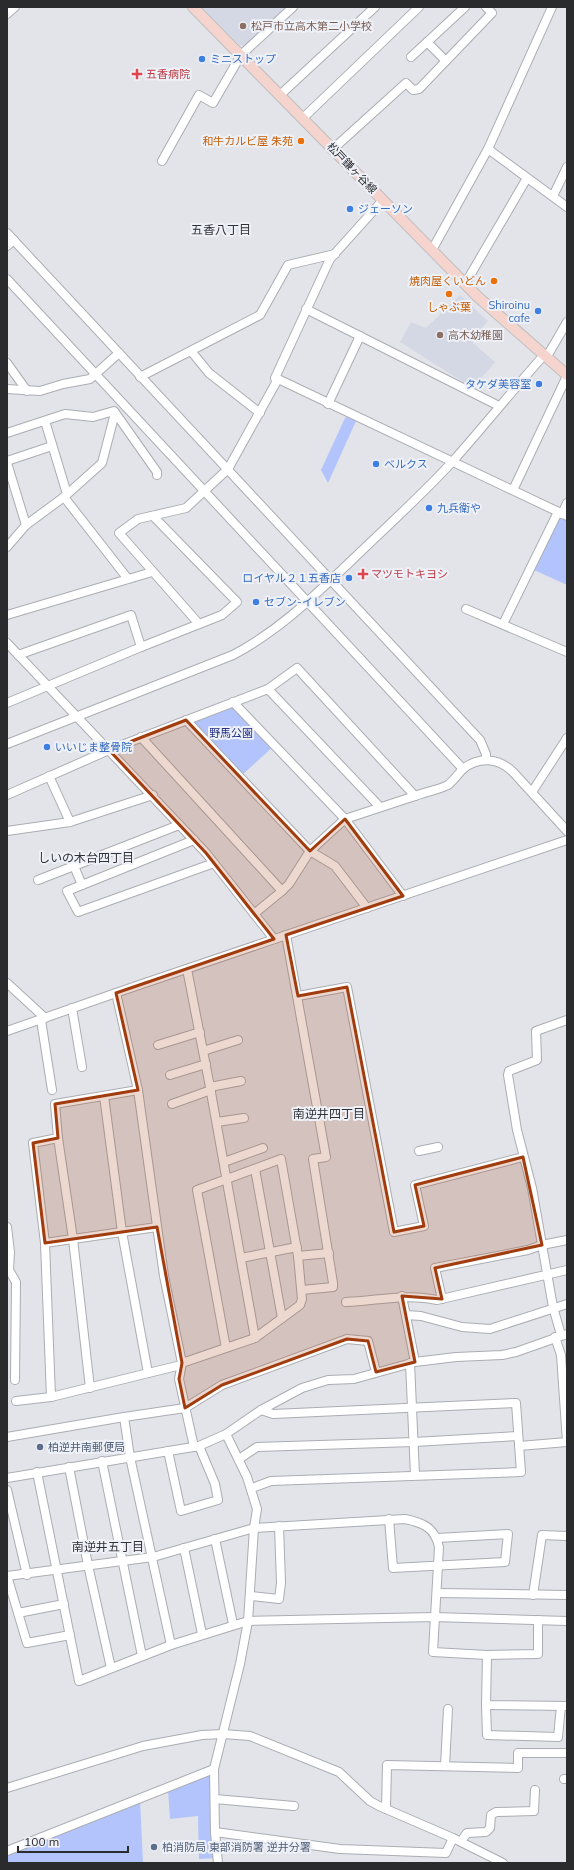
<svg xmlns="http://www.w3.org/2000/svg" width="574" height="1870" font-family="Mulish,'Noto Sans JP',sans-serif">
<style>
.built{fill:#d4d8e5}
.green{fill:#b2c4fb}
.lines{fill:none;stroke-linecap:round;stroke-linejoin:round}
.minor-casing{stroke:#abadb3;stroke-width:10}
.major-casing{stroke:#bfbfc0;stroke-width:12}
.minor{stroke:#fff;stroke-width:8}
.major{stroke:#f6d4ce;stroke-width:10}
.marked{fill:#a13c0e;fill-opacity:0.2;stroke:#a13c0e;stroke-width:3;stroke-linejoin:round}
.education-dot{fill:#8d6e63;stroke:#eff1f8;stroke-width:1.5}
.shop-dot{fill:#3f7fe0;stroke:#eff1f8;stroke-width:1.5}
.health-dot{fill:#e0444e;stroke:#eff1f8;stroke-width:1.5}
.food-dot{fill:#e8710a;stroke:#eff1f8;stroke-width:1.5}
.service-dot{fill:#5c6f8a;stroke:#eff1f8;stroke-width:1.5}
.labels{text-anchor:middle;stroke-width:4;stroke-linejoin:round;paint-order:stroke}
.education-label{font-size:11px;fill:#785e54;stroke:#eff1f8;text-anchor:start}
.shop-label{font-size:11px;fill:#366cbe;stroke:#eff1f8;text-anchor:start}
.health-label{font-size:11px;fill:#be3a42;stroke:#eff1f8;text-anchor:start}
.food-label{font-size:11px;fill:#c56008;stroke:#eff1f8;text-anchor:end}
.street-label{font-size:11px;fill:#2a2b2d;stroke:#eff1f8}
.park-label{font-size:11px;fill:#222f86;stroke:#eff1f8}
.service-label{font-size:11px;fill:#4e5e75;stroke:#eff1f8;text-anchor:start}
.neighbourhood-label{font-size:12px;fill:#2f3135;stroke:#eff1f8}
</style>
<rect width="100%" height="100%" fill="#e2e4ea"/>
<!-- built -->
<g class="built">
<path d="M201,7H288L245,46L239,45Z"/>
<path d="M460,295L488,321L471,341L495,362L473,388L400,342L411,322L426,328Z"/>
</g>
<!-- green -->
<g class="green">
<path d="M347,417L356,421L328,483L321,470L345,418Z"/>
<path d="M562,516L567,519V585L532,569L558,518Z"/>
<path d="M233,702L275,745L241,776L186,720Z"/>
<path d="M212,1773L215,1858L199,1859L198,1816L170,1819L168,1790Z"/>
<path d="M140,1800L143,1863H7V1854Z"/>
</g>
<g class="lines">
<defs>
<g id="minor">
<path d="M7,14L15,7"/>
<path d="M427,42L446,61"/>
<path d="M411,57L465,7"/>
<path d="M280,95L375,7"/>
<path d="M303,118L419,7"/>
<path d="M333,149L406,83L413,90L419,89L492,13L486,7"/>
<path d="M488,149L567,207"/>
<path d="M162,161L199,95L213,103L241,55L293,7"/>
<path d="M553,196L567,167"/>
<path d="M7,233L480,740L486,754V760"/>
<path d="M7,246L14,240"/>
<path d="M432,250L488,149L552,7"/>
<path d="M7,279L463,769"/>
<path d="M465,284L527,178"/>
<path d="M306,309L499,406"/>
<path d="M191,351L209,373L260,413"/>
<path d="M7,363L27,391"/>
<path d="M140,377L260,315L288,265L335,254"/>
<path d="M278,379L567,516"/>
<path d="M7,389L40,391L63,384L90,379L119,353"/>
<path d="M328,404L360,336"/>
<path d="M45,421L67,494"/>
<path d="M7,433L65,414L93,417L114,411L157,472V475"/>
<path d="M7,461L52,446"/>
<path d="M7,463L26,525"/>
<path d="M513,490L567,376"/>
<path d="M64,497L128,579"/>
<path d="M562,514L567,503"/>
<path d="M7,547L26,525L64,497L102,463L115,413"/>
<path d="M466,609L567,652"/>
<path d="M7,615L152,572"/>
<path d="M199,624L119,533L138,519L186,508L228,469L278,379L275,378L330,259L383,200"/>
<path d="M503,624L558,512"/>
<path d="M7,643L206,853L274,939"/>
<path d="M18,655L131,615L141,647L222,615L237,602L153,516"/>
<path d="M268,689L380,807"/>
<path d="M7,703L141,647"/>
<path d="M186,720L310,851L335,866L367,908"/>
<path d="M141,737L282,891L289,884L310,851L345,819L233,702"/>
<path d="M7,744L233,655C280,630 313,597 351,561C385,528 421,496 453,461C484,426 513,390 544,355L549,353L567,322"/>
<path d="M49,776L70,822"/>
<path d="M532,792L567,738"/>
<path d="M7,795L109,750L268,689L297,668L415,796L345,819L403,896"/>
<path d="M415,796C425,792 438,790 448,785C453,781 458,774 463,769C479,756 499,758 513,772L567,831"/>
<path d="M7,831L70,822L153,795"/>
<path d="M194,840L67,891L78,912L214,863"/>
<path d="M74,866L82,885"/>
<path d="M38,880L179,825"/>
<path d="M254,914L282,891"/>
<path d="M286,935L326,1157L313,1159L333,1283V1287L302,1290"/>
<path d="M187,969L210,1087L255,1338"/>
<path d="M7,983L45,1018"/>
<path d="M116,993L138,1090L164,1276L182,1363L179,1379L194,1447"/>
<path d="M298,996L347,987L394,1232L424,1226L415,1185L523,1157"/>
<path d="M72,1008L82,1067"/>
<path d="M41,1020L52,1090"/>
<path d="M7,1031L136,986L567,840"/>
<path d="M158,1045L200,1032"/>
<path d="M203,1051L238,1040"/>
<path d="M170,1075L206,1064"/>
<path d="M210,1087L241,1081"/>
<path d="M104,1096L122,1232L148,1373"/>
<path d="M172,1104L211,1090"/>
<path d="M217,1122L244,1118"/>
<path d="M58,1138L73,1239L90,1388"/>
<path d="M419,1151L438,1147"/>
<path d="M224,1162L263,1148"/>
<path d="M255,1169L282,1318"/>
<path d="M7,1227L10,1252L9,1270L16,1282L15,1380"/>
<path d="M45,1243L157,1227"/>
<path d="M298,1256L329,1253"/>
<path d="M241,1258L297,1247"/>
<path d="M402,1296L415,1362"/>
<path d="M442,1299L435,1268L528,1250L542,1245L567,1240"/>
<path d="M346,1302C377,1301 406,1293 437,1300L567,1270"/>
<path d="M406,1315L421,1316L462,1327L490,1329L567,1304"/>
<path d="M561,1335L553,1307L532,1188L517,1130L508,1075L509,1071L537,1060L536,1031L567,1020"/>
<path d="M182,1363L255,1338L300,1305L302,1299L298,1256L281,1159L197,1190L226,1348"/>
<path d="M410,1363L415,1475"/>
<path d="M51,1397L45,1243L33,1143L58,1138L55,1104L138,1090"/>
<path d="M16,1401L51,1397L181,1365"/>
<path d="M124,1417L130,1457L171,1645"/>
<path d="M7,1437L124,1417L185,1408L222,1385L347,1339L368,1341L376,1372"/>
<path d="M519,1446L567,1442L561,1355L555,1337"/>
<path d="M168,1451L181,1511L218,1500L215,1484L199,1446"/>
<path d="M239,1459L257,1447L414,1442L518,1436"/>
<path d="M102,1461L142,1656"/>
<path d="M69,1467L88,1565L111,1668"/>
<path d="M37,1472L79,1681L171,1645L248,1621L434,1617L567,1621"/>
<path d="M7,1478L199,1446L226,1434L261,1410L302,1388L328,1380L354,1379L415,1362L456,1357L502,1355L516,1352L567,1334"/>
<path d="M252,1488L271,1481L521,1472L516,1403L273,1414L261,1410"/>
<path d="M7,1490L27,1575"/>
<path d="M389,1519L393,1568L505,1562L508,1534L437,1538"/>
<path d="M215,1539L233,1624"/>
<path d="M184,1548L202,1634"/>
<path d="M7,1576L153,1557L254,1528L405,1519C424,1523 435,1528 439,1547L433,1652L487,1655L538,1654V1620"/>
<path d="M7,1576L27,1643L70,1635"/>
<path d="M438,1593L567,1595"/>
<path d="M533,1595L542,1535L567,1536"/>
<path d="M251,1596L279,1599L281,1583L279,1526"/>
<path d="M18,1613L64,1604"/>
<path d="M487,1655L486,1705L567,1706"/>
<path d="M486,1705L487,1735L558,1737L561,1706"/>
<path d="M445,1766L448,1709"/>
<path d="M564,1779H567"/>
<path d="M7,1788L143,1746L202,1735L223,1734L250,1736L339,1772L370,1801L379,1806L453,1838L503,1863"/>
<path d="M215,1799L294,1806"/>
<path d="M386,1809L387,1765L518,1768V1753H567"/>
<path d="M215,1832L340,1849L446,1853L453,1838"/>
<path d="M461,1841L467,1833L486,1832L490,1828L491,1815L496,1812L534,1811L535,1790"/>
<path d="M7,1851L214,1769"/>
<path d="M218,1863L215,1832L214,1769L240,1664L248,1621L254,1528L257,1509L247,1477L226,1434"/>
</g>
<path id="major" d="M193,7L478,297L567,375"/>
</defs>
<!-- minor casing -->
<use href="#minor" class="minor-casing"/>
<!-- major casing -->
<use href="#major" class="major-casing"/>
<!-- minor -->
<use href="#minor" class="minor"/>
<!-- major -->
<use href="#major" class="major"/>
</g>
<!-- marked area -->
<path class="marked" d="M186,720L310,851L345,819L403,896L286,935L298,996L347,987L394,1232L424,1226L415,1185L523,1157L542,1245L435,1268L442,1299L402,1296L415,1362L376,1372L368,1341L347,1339L222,1385L185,1408L179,1379L182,1363L157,1227L45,1243L33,1143L58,1138L55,1104L138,1090L116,993L274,939L206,853L109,750Z"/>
<!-- markers -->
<g class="education-dot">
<circle cx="243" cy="26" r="4"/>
<circle cx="440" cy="335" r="4"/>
</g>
<g class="shop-dot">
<circle cx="202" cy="59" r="4"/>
<circle cx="350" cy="209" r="4"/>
<circle cx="538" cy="311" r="4"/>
<circle cx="539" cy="384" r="4"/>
<circle cx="376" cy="464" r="4"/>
<circle cx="429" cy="508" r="4"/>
<circle cx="349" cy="578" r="4"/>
<circle cx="256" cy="602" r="4"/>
<circle cx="47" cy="747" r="4"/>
</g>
<g class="health-dot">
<path d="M135 68h4v4h4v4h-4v4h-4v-4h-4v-4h4z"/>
<path d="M361 568h4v4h4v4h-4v4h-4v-4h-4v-4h4z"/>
</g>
<g class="food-dot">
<circle cx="301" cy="141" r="4"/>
<circle cx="494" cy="281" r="4"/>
<circle cx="449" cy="294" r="4"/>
</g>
<g class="service-dot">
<circle cx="40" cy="1447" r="4"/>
<circle cx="154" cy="1847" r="4"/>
</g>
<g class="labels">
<!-- education labels -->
<g class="education-label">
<text x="251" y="30">松戸市立高木第二小学校</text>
<text x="448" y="339">高木幼稚園</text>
</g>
<!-- shop labels -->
<g class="shop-label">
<text x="210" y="63">ミニストップ</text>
<text x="358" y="213">ジェーソン</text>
<text x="530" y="309" text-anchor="end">Shiroinu<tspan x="530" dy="13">cafe</tspan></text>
<text x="531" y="388" text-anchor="end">タケダ美容室</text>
<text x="384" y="468">ベルクス</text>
<text x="437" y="512">九兵衛や</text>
<text x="341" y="582" text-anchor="end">ロイヤル２１五香店</text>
<text x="264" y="606">セブン-イレブン</text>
<text x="55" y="751">いいじま整骨院</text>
</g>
<!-- health labels -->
<g class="health-label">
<text x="146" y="78">五香病院</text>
<text x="371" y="578">マツモトキヨシ</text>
</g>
<!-- food labels -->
<g class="food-label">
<text x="293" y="145">和牛カルビ屋 朱苑</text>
<text x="486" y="285">焼肉屋くいどん</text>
<text x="449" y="311" text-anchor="middle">しゃぶ葉</text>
</g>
<!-- street labels -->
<g class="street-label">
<text transform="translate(352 168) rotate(46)" y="4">松戸鎌ヶ谷線</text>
</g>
<!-- park labels -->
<g class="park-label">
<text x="231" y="737">野馬公園</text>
</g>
<!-- service labels -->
<g class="service-label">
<text x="48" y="1451">柏逆井南郵便局</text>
<text x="162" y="1851">柏消防局 東部消防署 逆井分署</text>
</g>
<!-- neighbourhood labels -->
<g class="neighbourhood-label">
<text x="221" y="234">五香八丁目</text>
<text x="86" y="862">しいの木台四丁目</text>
<text x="329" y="1118">南逆井四丁目</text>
<text x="108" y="1551">南逆井五丁目</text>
</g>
</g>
<!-- border -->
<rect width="574" height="1870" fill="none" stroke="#2a2b2d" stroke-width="16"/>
<!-- scale -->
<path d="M18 1846v6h110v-6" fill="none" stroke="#2a2b2d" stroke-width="2"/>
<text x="24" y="1846" font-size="12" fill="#2a2b2d" stroke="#eff1f8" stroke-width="3" paint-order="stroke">100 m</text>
</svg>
